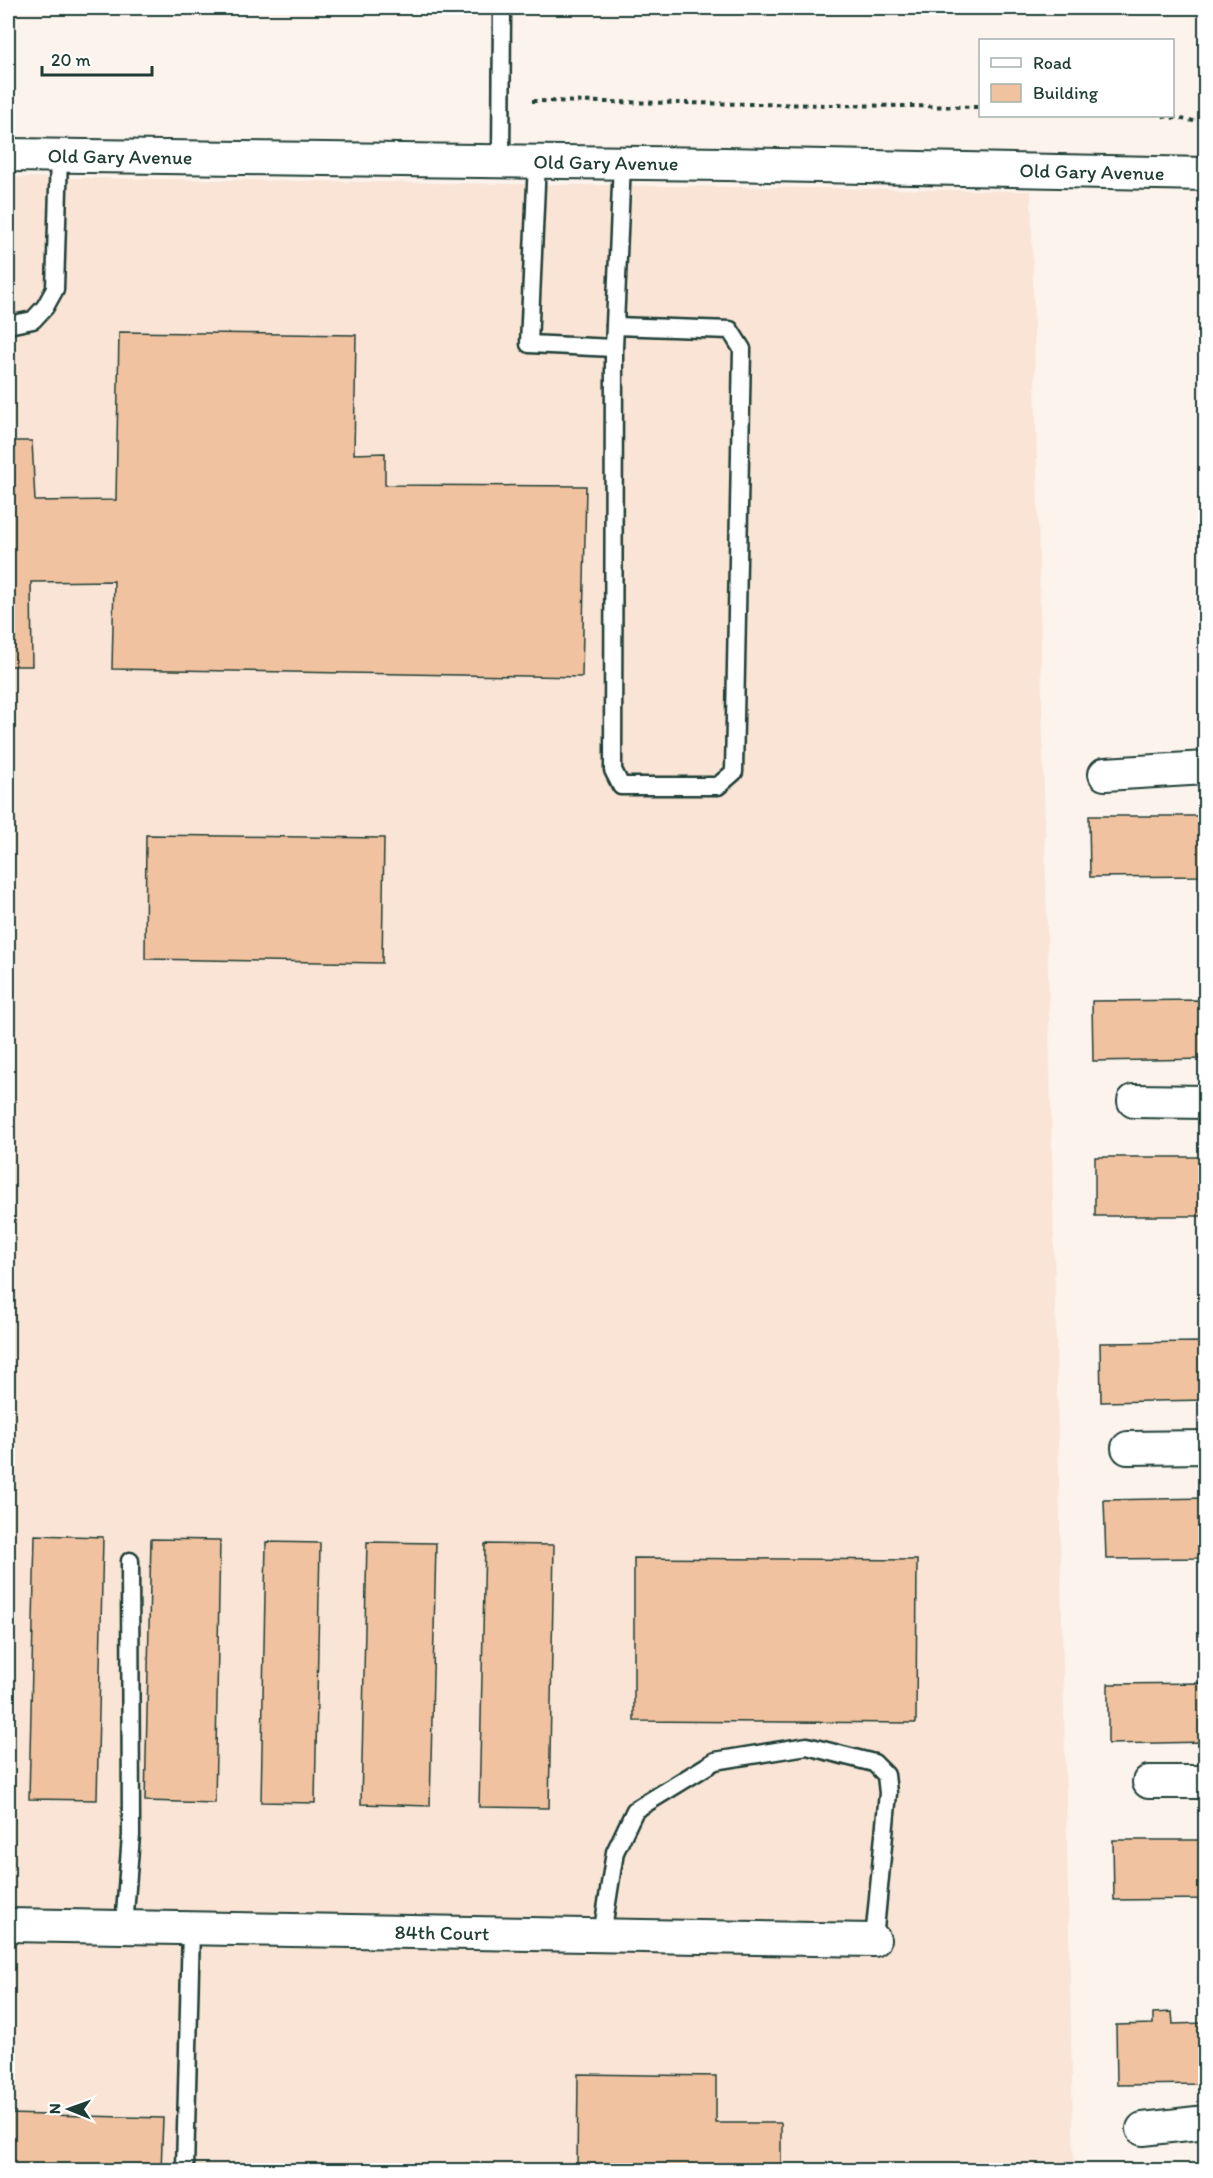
<svg xmlns="http://www.w3.org/2000/svg" width="1213" height="2178" font-family="Itim,sans-serif">
<style>
.built{fill:#f9e4d5}
.building{fill:#f1c2a0;stroke:#1f3d34;stroke-width:1.5}
.lines{fill:none;stroke-linecap:round;stroke-linejoin:round}
.lane-casing{stroke:#1f3d34;stroke-width:21}
.street-casing{stroke:#1f3d34;stroke-width:36}
.path{stroke:#1f3d34;stroke-width:4;stroke-dasharray:4.5 4.5;stroke-linecap:butt}
.lane{stroke:#fff;stroke-width:16}
.street{stroke:#fff;stroke-width:32}
.labels{text-anchor:middle;stroke-width:4.5;stroke-linejoin:round;paint-order:stroke}
.street-label{font-size:20px;fill:#1f3d34;stroke:#fff}
</style>
<rect width="100%" height="100%" fill="#fcf3ec"/>
<filter id="ink" filterUnits="userSpaceOnUse"><feTurbulence type="fractalNoise" baseFrequency=".0167" numOctaves="2"/><feDisplacementMap in="SourceGraphic" scale="12" xChannelSelector="R" yChannelSelector="G"/><feConvolveMatrix kernelMatrix="1 2 1 2 8 2 1 2 1" color-interpolation-filters="sRGB"/></filter>
<g filter="url(#ink)">
<!-- built -->
<path class="built" d="M8,177L1031,191L1074,2170H8Z"/>
<!-- building -->
<g class="building">
<path d="M119,332L356,335L354,454L385,453V485L586,486L582,677L112,669L114,581L31,582L32,666H8V441H32L35,501L116,500Z"/>
<path d="M1089,816H1206V876L1090,877Z"/>
<path d="M146,835L384,838L382,963L145,959Z"/>
<path d="M1206,1000V1059L1093,1061L1092,1001Z"/>
<rect x="1095" y="1157" width="111" height="59"/>
<path d="M1206,1342V1400L1101,1402L1100,1343Z"/>
<path d="M1206,1498V1558L1106,1559L1104,1500Z"/>
<path d="M35,1535L103,1537L97,1800L29,1799Z"/>
<path d="M151,1539L220,1540L215,1803L145,1801Z"/>
<path d="M266,1542L320,1543L315,1803L261,1802Z"/>
<path d="M367,1542L436,1543L430,1806L361,1804Z"/>
<path d="M485,1544L554,1545L549,1808L479,1807Z"/>
<path d="M634,1558L917,1560L916,1723L634,1721Z"/>
<path d="M1206,1683V1742L1108,1744V1684Z"/>
<path d="M1113,1840H1206V1899L1114,1900Z"/>
<path d="M1172,2012L1173,2024L1206,2023V2084L1117,2085L1116,2025L1153,2024V2013Z"/>
<path d="M578,2074L716,2076V2123H781V2170H577Z"/>
<path d="M8,2114L163,2118L161,2170H8Z"/>
</g>
<g class="lines">
<defs>
<g id="lane">
<path d="M501,162L502,8"/>
<path d="M537,162L529,344L614,348L622,163"/>
<path d="M8,325L33,320L45,307L55,289L59,156"/>
<path d="M614,348L613,770L621,786H718L734,772L742,349L730,330L615,326"/>
<path d="M124,1927L131,1835L130,1561"/>
<path d="M602,1935L615,1852L635,1810L715,1761L807,1746L874,1763L886,1775L888,1793L874,1940"/>
<path d="M185,2170L191,1928"/>
</g>
<g id="street">
<path id="s1" d="M8,155L725,164L1206,174"/>
<path d="M1105,774L1206,768"/>
<path d="M1134,1101L1206,1102"/>
<path d="M1128,1448L1206,1447"/>
<path d="M1149,1782H1206"/>
<path id="s2" d="M8,1925L874,1940"/>
<path d="M1143,2129L1206,2122"/>
</g>
</defs>
<!-- lane casing -->
<use href="#lane" class="lane-casing"/>
<!-- street casing -->
<use href="#street" class="street-casing"/>
<!-- path -->
<g class="path">
<path d="M532,101L980,107"/>
<path d="M1163,116L1206,123"/>
</g>
<!-- lane -->
<use href="#lane" class="lane"/>
<!-- street -->
<use href="#street" class="street"/>
</g>
</g>
<g class="labels">
<!-- street labels -->
<g class="street-label">
<text dy="7" stroke="none"><textPath href="#s1" startOffset="112">Old Gary Avenue</textPath></text>
<text dy="7" stroke="none"><textPath href="#s1" startOffset="598">Old Gary Avenue</textPath></text>
<text dy="7" stroke="none"><textPath href="#s1" startOffset="1084">Old Gary Avenue</textPath></text>
<text dy="7" stroke="none"><textPath href="#s2" startOffset="434">84th Court</textPath></text>
</g>
</g>
<!-- margin -->
<rect width="1213" height="2178" fill="none" stroke="#fff" stroke-width="30"/>
<rect x="15" y="15" width="1183" height="2148" fill="none" stroke="#1f3d34" stroke-width="2" filter="url(#ink)"/>
<!-- legend -->
<rect x="979" y="39" width="195" height="78" fill="#ffffff" stroke="#a5b1ae" stroke-width="1.5"/>
<rect x="991" y="58" width="30" height="9" fill="#ffffff" stroke="#a5b1ae" stroke-width="1.5"/>
<text x="1033" y="69" font-size="18" fill="#1f3d34">Road</text>
<rect x="991" y="84" width="30" height="18" fill="#f1c2a0" stroke="#a5b1ae" stroke-width="1.5"/>
<text x="1033" y="99" font-size="18" fill="#1f3d34">Building</text>
<!-- north arrow -->
<g transform="translate(69 2109) rotate(271)" stroke="#ffffff" stroke-width="4.5" paint-order="stroke">
<path d="M0-4.5L10 22L0 15L-10 22Z" fill="#1f3d34"/>
<text y="-9" font-size="16" font-weight="bold" text-anchor="middle" fill="#1f3d34">N</text>
</g>
<!-- scale -->
<path d="M42 66v9h110v-9" fill="none" stroke="#1f3d34" stroke-width="3"/>
<text x="51" y="66" font-size="18" fill="#1f3d34" stroke="#ffffff" stroke-width="4.5" paint-order="stroke">20 m</text>
</svg>
